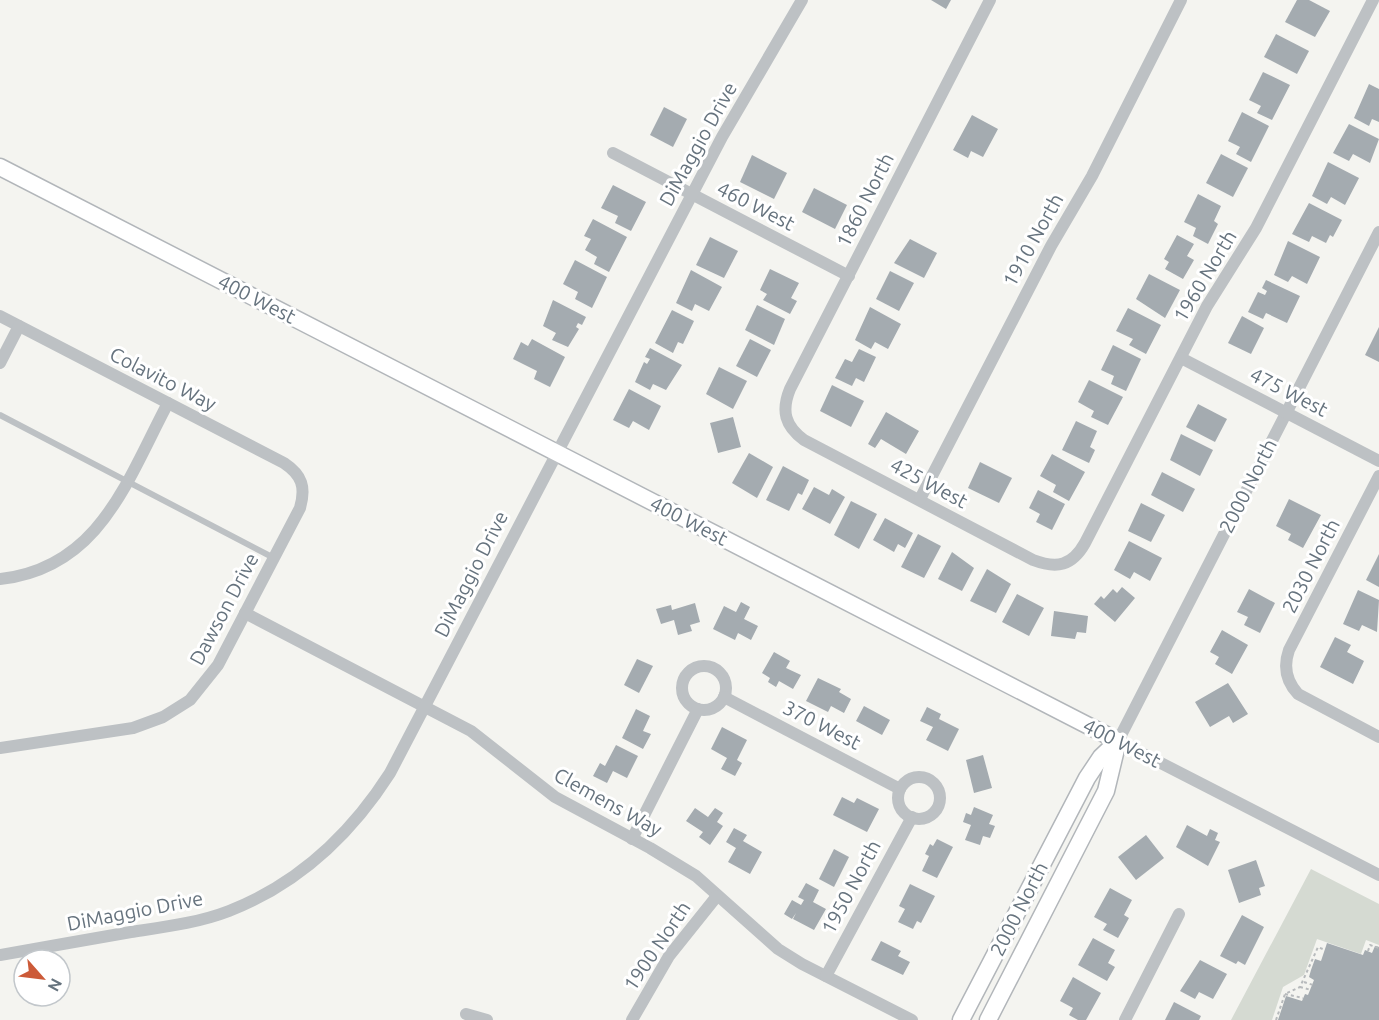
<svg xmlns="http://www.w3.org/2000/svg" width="1379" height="1020" font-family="Ubuntu,sans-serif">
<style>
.green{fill:#d5dad2}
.building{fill:#a4abb0}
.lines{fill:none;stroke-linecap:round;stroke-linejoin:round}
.secondary-casing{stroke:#b2b6ba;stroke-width:19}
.path{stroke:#b7babc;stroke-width:2;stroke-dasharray:3 3;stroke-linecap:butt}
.lane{stroke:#bdc1c4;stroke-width:6}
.street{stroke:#bdc1c4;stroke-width:12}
.secondary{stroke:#fff;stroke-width:16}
.labels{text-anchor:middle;stroke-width:6;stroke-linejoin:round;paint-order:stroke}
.street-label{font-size:20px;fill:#66737e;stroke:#fff}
</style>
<rect width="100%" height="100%" fill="#f4f4f0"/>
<!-- green -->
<path class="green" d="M1311,869L1379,904V945L1366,940L1361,954L1317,939L1304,975L1283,987L1272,1020H1231Z"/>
<!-- building -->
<g class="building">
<path d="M931,0H951L946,9Z"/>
<path d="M1297,0H1309L1330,11L1315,37L1285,22Z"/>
<path d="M1276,34L1309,51L1297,74L1264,57Z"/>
<path d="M1263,72L1290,85L1272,120L1257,113L1261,106L1249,100Z"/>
<path d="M1369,84L1379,89V122L1372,119L1369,126L1354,118Z"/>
<path d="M664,107L687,119L673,147L650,135Z"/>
<path d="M1242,112L1269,126L1251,162L1236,154L1240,147L1228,141Z"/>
<path d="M972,115L998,129L983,157L971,151L968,158L953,150Z"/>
<path d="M1349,124L1379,139L1370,163L1353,154L1349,161L1333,153Z"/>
<path d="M1221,154L1248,168L1233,197L1206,183Z"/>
<path d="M752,155L787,173L774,199L740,182Z"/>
<path d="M1328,162L1359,178L1345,205L1331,197L1327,204L1312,196Z"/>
<path d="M613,185L646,202L631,231L615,223L618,216L601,208Z"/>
<path d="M814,188L847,205L835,229L802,212Z"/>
<path d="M1198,194L1221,206L1214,221L1218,224L1208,244L1193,236L1196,228L1184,222Z"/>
<path d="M1309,203L1342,220L1333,237L1330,235L1326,243L1312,236L1309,242L1292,234Z"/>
<path d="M593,219L627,237L609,272L594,264L597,257L585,250L591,239L584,236Z"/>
<path d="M1177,235L1194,244L1187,256L1194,260L1183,279L1165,269L1169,262L1164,259Z"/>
<path d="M710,237L738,251L724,278L696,265Z"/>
<path d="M910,239L937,253L924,278L894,263Z"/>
<path d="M1288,241L1320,257L1307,284L1292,276L1288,282L1274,275Z"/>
<path d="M575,260L607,277L592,308L575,299L578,292L563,284Z"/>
<path d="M770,269L799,283L791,298L797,301L790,314L763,300L767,294L760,290Z"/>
<path d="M691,270L722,287L709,311L695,304L692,311L676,303Z"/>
<path d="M890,271L914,283L899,311L876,299Z"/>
<path d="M1149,274L1180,290L1165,318L1136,299Z"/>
<path d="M1266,280L1300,296L1287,323L1266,313L1263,319L1248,312L1258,292L1265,295L1267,291L1262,288Z"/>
<path d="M553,300L586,317L582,325L578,323L576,327L579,329L568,347L552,340L556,333L543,326Z"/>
<path d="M757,305L785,319L774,345L745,330Z"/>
<path d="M870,307L901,324L888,349L875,342L871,349L855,340Z"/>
<path d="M1128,308L1161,325L1146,354L1129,345L1133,339L1116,331Z"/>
<path d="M672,310L694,321L683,344L678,342L673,353L655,343Z"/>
<path d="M1242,316L1264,328L1251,354L1228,343Z"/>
<path d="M1379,327V362L1365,355Z"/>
<path d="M532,339L565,357L550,387L534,379L537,371L513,359L521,342L528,346Z"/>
<path d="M750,339L771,350L757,377L736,366Z"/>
<path d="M1113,345L1141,359L1126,391L1111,384L1114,376L1101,370Z"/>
<path d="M650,348L682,365L666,390L653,384L650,390L635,382L644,362L647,364L650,359L645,357Z"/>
<path d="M859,349L876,357L864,382L856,378L852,386L835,378L845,359L852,362Z"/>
<path d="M719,367L747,381L733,409L706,394Z"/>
<path d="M1089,380L1123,397L1108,425L1091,417L1094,411L1078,402Z"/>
<path d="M832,385L864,401L851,427L820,411Z"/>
<path d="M629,389L661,406L649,430L633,421L629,428L613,420Z"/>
<path d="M1198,404L1227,419L1215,442L1186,427Z"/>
<path d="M886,412L919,431L906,454L881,439L875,448L868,444Z"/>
<path d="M733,417L741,447L718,453L710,423Z"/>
<path d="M1076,421L1097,431L1090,447L1095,450L1089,463L1062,450Z"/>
<path d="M1181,434L1213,450L1200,476L1170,460Z"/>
<path d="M749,453L773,467L757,498L732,483Z"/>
<path d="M1052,454L1085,472L1069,501L1053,492L1056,485L1040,476Z"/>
<path d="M980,462L1012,478L999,503L968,488Z"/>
<path d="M783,466L809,480L802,495L798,493L789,511L766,500Z"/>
<path d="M1162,472L1195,489L1183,512L1151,495Z"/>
<path d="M814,487L829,495L832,489L845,497L830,524L802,509Z"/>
<path d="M1038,490L1065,504L1052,530L1036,522L1040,514L1029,508Z"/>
<path d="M1289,499L1321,515L1303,548L1288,540L1291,534L1276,526Z"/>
<path d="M851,501L877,514L859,549L834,535Z"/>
<path d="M1141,503L1165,515L1151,542L1128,531Z"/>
<path d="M885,518L913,533L905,548L898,544L894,552L873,540Z"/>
<path d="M918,534L941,546L924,578L901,567Z"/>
<path d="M1129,541L1162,558L1150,581L1134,572L1130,579L1114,570Z"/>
<path d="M952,552L974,568L962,591L938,579Z"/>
<path d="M1379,554V587L1366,580Z"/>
<path d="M987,569L1011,584L996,613L970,601Z"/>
<path d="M1122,587L1135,598L1115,622L1094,604L1101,596L1104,599L1113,589L1117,593Z"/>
<path d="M1249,589L1275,603L1260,633L1244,625L1248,617L1237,612Z"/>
<path d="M1358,590L1379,600L1377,632L1362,625L1359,631L1343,624Z"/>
<path d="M1017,594L1044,608L1029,636L1002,622Z"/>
<path d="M741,602L750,607L744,619L758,626L751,640L738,633L735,640L713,629L724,606L736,612Z"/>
<path d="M695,603L700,622L690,625L692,631L678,635L674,620L661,624L656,609L671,605L672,610Z"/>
<path d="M1054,611L1088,616L1086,633L1077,632L1075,639L1051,636Z"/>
<path d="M1222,630L1248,645L1232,674L1215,664L1219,657L1210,652Z"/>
<path d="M1335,637L1351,645L1347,652L1364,661L1353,684L1320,667Z"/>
<path d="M774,652L790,661L786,668L801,675L793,689L779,681L776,687L768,682L770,678L762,673Z"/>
<path d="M637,659L653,666L639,693L624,685Z"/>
<path d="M818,678L841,689L839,692L851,699L844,713L831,706L828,712L806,701Z"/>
<path d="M1228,683L1248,714L1233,723L1229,716L1210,727L1195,702Z"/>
<path d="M864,706L890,720L882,735L856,721Z"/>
<path d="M927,707L941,714L939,719L959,729L948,751L926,740L933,727L920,721Z"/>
<path d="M636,709L650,716L643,731L651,734L643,749L622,738Z"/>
<path d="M722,727L747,740L737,760L742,763L735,776L721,769L727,758L711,749Z"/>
<path d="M616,745L638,756L627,778L613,771L607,783L593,776L600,763L605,766Z"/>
<path d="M983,755L992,788L974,793L966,760Z"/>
<path d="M842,797L854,803L857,798L879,809L867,832L833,815Z"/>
<path d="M974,807L993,815L989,824L995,826L990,838L983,836L980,845L965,840L971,825L963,822L966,813L971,815Z"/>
<path d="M695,808L708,817L715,808L723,813L717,822L723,826L710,845L699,837L703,832L686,821Z"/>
<path d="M1187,825L1207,836L1210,829L1218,833L1215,840L1220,842L1208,866L1176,847Z"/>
<path d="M734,828L747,835L743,841L762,852L750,874L728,862L736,848L726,842Z"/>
<path d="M1146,835L1164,858L1136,880L1118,857Z"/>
<path d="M937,839L953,847L937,878L922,871L929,856L925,854L930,844L933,846Z"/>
<path d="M834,849L849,857L834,887L819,879Z"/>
<path d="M1256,860L1265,886L1259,888L1261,895L1239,903L1228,870Z"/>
<path d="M806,883L819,890L813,902L826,909L814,930L793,919L796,913L792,919L784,914L792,900L801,905L804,900L798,897Z"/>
<path d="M910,884L935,896L921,923L917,921L913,929L898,922L905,909L899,906Z"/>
<path d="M1110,888L1132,900L1124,915L1129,918L1118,938L1103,930L1107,924L1094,917Z"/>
<path d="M1242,915L1264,927L1245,965L1238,961L1236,964L1220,956Z"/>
<path d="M1093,938L1115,950L1108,963L1115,967L1107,981L1078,965Z"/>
<path d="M881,941L901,951L898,956L910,962L903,975L871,960Z"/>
<path d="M1327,943L1363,955L1365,950L1372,953L1375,946L1379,947V1020H1278L1286,996L1302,1001L1305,994L1308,995L1314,980L1309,977L1311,970L1315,959L1321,961Z"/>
<path d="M1200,960L1227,974L1213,999L1199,992L1195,999L1180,991Z"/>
<path d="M1073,977L1101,993L1086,1020H1078L1069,1015L1073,1008L1060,1001Z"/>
<path d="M1174,1002L1201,1016L1199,1020H1165Z"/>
</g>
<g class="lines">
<defs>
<g id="secondary">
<path d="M0,167L1118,741"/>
<path d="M961,1020L1087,778L1101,757L1118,741"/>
<path d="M988,1020L1106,791L1118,741"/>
</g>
</defs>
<!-- secondary casing -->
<use href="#secondary" class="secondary-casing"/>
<!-- path -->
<g class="path">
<path d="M1368,951L1370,945L1379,948"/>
<path d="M1304,982L1313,985"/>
<path d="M1300,987L1311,990"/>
<path d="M1285,994L1303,998"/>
<path d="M1276,1020L1285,994L1300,987L1318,947L1325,950"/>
</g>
<!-- lane -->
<path class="lane" d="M0,415L274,558"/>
<!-- street -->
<g class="street">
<path d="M990,0L790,389C781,411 785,426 804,440L1033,560C1057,569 1072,566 1085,543L1207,306L1256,228L1373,0"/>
<path d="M613,153L849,276"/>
<path d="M1379,232L1118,741L1379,875"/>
<path d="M0,316L284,463C302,475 306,487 300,508L218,665L190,700L163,717L133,728L0,748"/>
<path d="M1181,358L1379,461"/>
<path d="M0,363L19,326"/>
<path d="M1379,476L1289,650C1283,667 1286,681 1298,694L1379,737"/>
<path d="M920,499L1051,246L1092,176L1181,0"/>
<path d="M0,579C100,568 127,480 168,403"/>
<path d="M245,613L471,731L555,797L650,848L696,876L778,949L802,964L912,1020"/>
<circle cx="704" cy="688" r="22"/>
<path d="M724,697L900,789"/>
<circle cx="919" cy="798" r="21"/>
<path d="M632,839L698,709"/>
<path d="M0,955C44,947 87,940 131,932C164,927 198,923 229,911C298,884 351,834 390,773L722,137L802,0"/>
<path d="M826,976L912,817"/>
<path d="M466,1014L487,1020"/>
<path d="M632,1020L669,956L717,896"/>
<path d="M1125,1020L1179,914"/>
</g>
<!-- secondary -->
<use href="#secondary" class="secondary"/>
</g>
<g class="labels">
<!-- street labels -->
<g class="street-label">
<text transform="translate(698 144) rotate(-61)" y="7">DiMaggio Drive</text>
<text transform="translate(865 200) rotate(-63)" y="7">1860 North</text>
<text transform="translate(756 206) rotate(27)" y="7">460 West</text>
<text transform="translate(1033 240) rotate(-61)" y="7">1910 North</text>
<text transform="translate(1205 276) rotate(-59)" y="7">1960 North</text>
<text transform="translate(257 299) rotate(27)" y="7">400 West</text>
<text transform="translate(163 379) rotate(27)" y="7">Colavito Way</text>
<text transform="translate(1289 392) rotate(27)" y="7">475 West</text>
<text transform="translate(929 483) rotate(28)" y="7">425 West</text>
<text transform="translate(1248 486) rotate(-63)" y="7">2000 North</text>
<text transform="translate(689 521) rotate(27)" y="7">400 West</text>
<text transform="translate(1311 566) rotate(-63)" y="7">2030 North</text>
<text transform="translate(471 574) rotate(-63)" y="7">DiMaggio Drive</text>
<text transform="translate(224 609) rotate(-62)" y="7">Dawson Drive</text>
<text transform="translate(822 725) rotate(27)" y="7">370 West</text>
<text transform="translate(1122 743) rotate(27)" y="7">400 West</text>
<text transform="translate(608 802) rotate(29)" y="7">Clemens Way</text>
<text transform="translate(851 887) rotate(-62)" y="7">1950 North</text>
<text transform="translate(1019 909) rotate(-63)" y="7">2000 North</text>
<text transform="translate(135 911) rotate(-11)" y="7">DiMaggio Drive</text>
<text transform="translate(657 946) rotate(-56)" y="7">1900 North</text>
</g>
</g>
<!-- north arrow -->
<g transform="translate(42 978) rotate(118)"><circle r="28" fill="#ffffff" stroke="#c2c7cb" stroke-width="1.5"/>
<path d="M0-4.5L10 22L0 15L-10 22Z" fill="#cc5a38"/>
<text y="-9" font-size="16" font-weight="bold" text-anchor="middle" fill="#66737e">N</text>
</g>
</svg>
